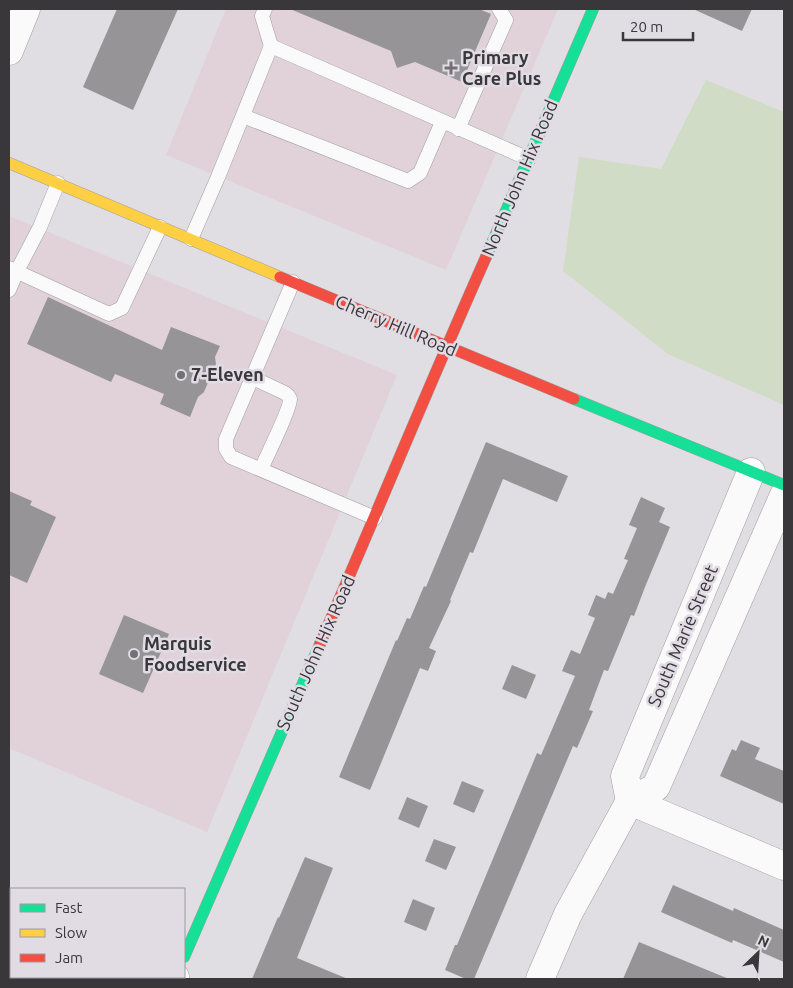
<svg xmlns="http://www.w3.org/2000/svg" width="793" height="988" font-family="Ubuntu,sans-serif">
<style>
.commercial{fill:#e0d2d8}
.green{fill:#d0dcc5}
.building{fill:#969497}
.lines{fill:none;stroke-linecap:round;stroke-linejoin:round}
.lane-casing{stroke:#a09ea1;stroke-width:15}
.street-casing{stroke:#a09ea1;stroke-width:29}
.fast-casing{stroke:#a09ea1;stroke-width:12}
.slow-casing{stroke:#a09ea1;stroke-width:12}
.jam-casing{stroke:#a09ea1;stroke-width:12}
.lane{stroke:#fafafb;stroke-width:14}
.street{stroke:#fafafb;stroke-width:28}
.fast{stroke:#16e098;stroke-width:11}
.slow{stroke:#ffcf43;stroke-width:11}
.jam{stroke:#f24e42;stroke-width:11}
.poi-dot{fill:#737175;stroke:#e1dce4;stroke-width:2}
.labels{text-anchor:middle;stroke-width:5;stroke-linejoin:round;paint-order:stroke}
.poi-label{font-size:18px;font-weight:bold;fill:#39373a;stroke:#e1dce4;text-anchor:start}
.street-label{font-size:18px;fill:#39373a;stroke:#e1dce4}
</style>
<rect width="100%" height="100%" fill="#e0dee2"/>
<!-- commercial -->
<g class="commercial">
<path d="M226,9H558L446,270L166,155Z"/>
<path d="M9,216L397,375L207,832L9,748Z"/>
</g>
<!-- green -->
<path class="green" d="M706,80L784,112V405L668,354L563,271L579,157L661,169Z"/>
<!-- building -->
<g class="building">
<path d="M117,9H178L133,110L83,87Z"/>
<path d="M290,9H479L491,14L462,82L415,62L397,68L391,51Z"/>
<path d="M693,9H752L742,31Z"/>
<path d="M48,297L162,350L171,327L220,346L215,357L216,364L204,392L198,397L190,417L160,404L164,394L115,374L111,382L27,344Z"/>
<path d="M486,442L568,476L557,502L503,479L473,553L470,552L450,600L451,601L429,648L436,651L428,671L420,668L370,790L339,777L396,640L397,641L407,618L410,619L424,586L426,587Z"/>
<path d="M9,491L32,501L30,505L56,517L27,583L9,575Z"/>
<path d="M641,497L665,508L659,522L670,527L645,587L634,616L631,615L608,671L604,670L589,710L593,711L577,748L573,746L474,979H466L445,970L455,945H457L537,753L541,755L575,676L562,671L571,650L580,654L595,618L588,615L596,595L605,599L608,592L613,594L628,560L624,559L637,528L629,525Z"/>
<path d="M124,615L169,634L143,693L99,674Z"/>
<path d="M512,665L536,675L526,699L502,689Z"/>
<path d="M741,740L760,748L755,759L784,771V804L720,776L732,749L736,751Z"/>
<path d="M462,781L484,790L474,813L453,804Z"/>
<path d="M407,797L428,806L419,828L398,819Z"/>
<path d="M434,839L456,847L446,870L425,861Z"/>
<path d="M305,857L333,868L297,958L348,979H252L278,917L279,918Z"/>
<path d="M673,885L733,911L734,908L784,930V962L733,940L732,943L661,912Z"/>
<path d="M413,899L435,908L426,931L404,922Z"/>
<path d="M639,942L729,979H623Z"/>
</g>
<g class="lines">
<defs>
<g id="lane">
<path d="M265,9L262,16L271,46"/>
<path d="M243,116L408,181L420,173L442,122"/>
<path d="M458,129L506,20L499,9"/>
<path d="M191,239L218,177L271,46L529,159"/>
<path d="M9,268L109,314L122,308L160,227"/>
<path d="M293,282L226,439V449L231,457L375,518"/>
<path d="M9,290L17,271L40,227L58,183"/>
<path d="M253,378L285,393C288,395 289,396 290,399C291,407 266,458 261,469"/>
</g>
<g id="street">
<path d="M9,51L26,9"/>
<path d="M630,801L625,776L751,472"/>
<path d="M630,801L784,866"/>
<path d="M174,979L175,977"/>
<path d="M540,979L568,914L630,801L656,787L784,495"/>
</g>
<g id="fast">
<path d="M486,257L593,9"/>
<path d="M574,399L784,485"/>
<path d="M184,957L320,644"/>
</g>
<path id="slow" d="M9,163L280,277"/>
<g id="jam">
<path d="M280,277L574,399"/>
<path d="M320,644C376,515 429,385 486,257"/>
</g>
</defs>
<!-- lane casing -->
<use href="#lane" class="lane-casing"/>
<!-- street casing -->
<use href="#street" class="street-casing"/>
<!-- fast casing -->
<use href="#fast" class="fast-casing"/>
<!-- slow casing -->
<use href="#slow" class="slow-casing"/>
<!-- jam casing -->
<use href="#jam" class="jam-casing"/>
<!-- lane -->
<use href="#lane" class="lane"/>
<!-- street -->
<use href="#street" class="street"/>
<!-- fast -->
<use href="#fast" class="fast"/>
<!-- slow -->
<use href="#slow" class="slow"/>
<!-- jam -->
<use href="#jam" class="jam"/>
</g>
<!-- markers -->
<g class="poi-dot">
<path d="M448.5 60.5h5v5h5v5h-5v5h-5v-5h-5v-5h5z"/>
<circle cx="181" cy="375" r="5"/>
<circle cx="134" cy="654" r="5"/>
</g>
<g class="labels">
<!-- poi labels -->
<g class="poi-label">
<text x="462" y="64">Primary<tspan x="462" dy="21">Care Plus</tspan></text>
<text x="191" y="381">7-Eleven</text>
<text x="144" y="650">Marquis<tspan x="144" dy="21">Foodservice</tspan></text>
</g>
<!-- street labels -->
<g class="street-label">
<text transform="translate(520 178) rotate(-67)" y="6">North John Hix Road</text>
<text transform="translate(396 326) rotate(23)" y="6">Cherry Hill Road</text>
<text transform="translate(683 636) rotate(-67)" y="6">South Marie Street</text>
<text transform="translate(316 653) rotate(-66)" y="6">South John Hix Road</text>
</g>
</g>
<!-- border -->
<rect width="793" height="988" fill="none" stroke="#39373a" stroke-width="20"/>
<!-- legend -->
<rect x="10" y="888" width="175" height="90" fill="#e1dce4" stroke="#9e9aa0"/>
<rect x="20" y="904" width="25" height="8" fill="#16e098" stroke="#9e9aa0"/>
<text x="55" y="913" font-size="15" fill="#39373a">Fast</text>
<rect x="20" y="929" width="25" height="8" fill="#ffcf43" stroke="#9e9aa0"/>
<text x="55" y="938" font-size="15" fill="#39373a">Slow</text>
<rect x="20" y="954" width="25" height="8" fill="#f24e42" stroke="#9e9aa0"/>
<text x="55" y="963" font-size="15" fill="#39373a">Jam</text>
<!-- north arrow -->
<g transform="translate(758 953) rotate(25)" stroke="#e1dce4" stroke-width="4" paint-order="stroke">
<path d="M0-4L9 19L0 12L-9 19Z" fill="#39373a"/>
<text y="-8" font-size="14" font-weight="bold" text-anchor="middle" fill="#39373a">N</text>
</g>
<!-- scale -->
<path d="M623 32v8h70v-8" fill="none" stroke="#39373a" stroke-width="2.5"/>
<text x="630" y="32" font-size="15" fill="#39373a" stroke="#e1dce4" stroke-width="4" paint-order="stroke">20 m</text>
</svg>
